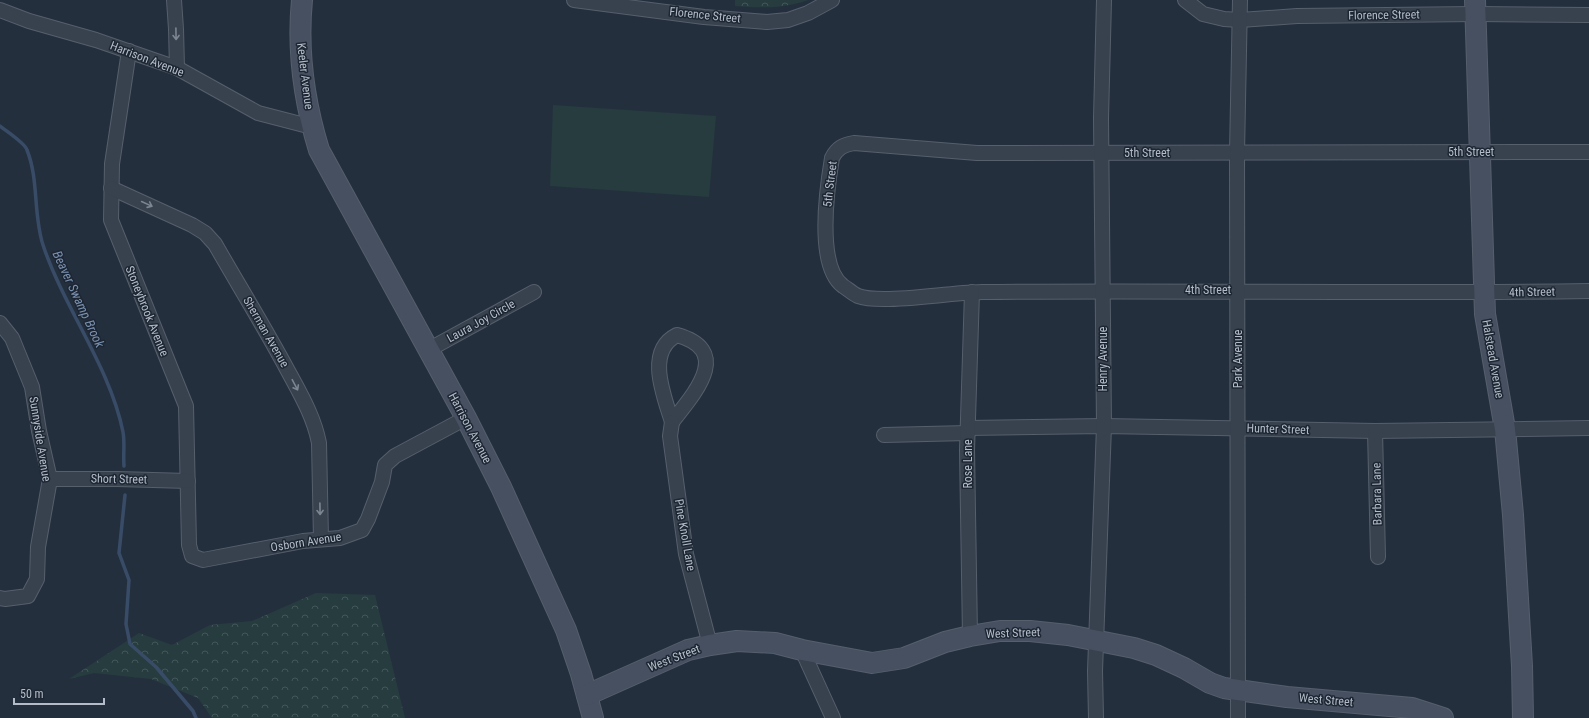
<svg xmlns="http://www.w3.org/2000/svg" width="1589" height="718" font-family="'Roboto Condensed',sans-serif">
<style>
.forest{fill:url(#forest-crowns)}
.pitch{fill:#263c3f}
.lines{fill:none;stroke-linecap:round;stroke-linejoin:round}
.stream{stroke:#394c67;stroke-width:3.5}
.street-casing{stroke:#565f6c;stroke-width:16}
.secondary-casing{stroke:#565f6c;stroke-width:22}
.street{stroke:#38414e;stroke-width:14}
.secondary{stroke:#465061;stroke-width:20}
.oneway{stroke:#7c8592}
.labels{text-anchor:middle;stroke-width:3;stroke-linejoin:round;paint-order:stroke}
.street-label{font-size:12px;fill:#b4bcc9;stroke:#1d2633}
.water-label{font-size:13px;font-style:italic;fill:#7c92b1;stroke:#1d2633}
</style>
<defs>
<pattern id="forest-crowns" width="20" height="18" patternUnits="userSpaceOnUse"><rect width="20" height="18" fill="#263c3f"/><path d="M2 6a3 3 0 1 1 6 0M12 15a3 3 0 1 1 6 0" fill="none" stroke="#435659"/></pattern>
</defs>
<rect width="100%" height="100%" fill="#242f3e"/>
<!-- forest -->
<g class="forest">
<path d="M735,0H808C782,9 762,8 735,6Z"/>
<path d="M316,593L375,595L405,718H212L198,698L151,679L94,673L69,679L139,633L172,645L210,625L252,621Z"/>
</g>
<!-- pitch -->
<path class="pitch" d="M553,105L716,116L709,197L550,186Z"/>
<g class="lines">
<!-- stream -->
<g class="stream">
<path d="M0,126C6,131 25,143 27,150C39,180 33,214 43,245C64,308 110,367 123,432C125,443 123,455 124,466"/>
<path d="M125,495L119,553L129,580L126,624L130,644L156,667L193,711L196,718"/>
</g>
<defs>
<g id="street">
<path d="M174,0L176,29L177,68"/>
<path d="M574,0L704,17L767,22L788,20L808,13L832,0"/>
<path d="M1185,0L1203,14L1224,19L1240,20L1297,16L1476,14L1589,15"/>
<path d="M0,10L29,21L96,40L177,68L258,113L312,127"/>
<path d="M129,51L112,164L111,220L186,406L189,545L192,556L203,560L303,541L340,538L362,530L368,519L382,482L385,465L395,456L466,418"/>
<path d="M1589,152L977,153L854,143C843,145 837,148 832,158C827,188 816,266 843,286C848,289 853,294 858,296C866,299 876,299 884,299C917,299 949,293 982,292C1184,290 1387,294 1589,291"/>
<path d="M111,188L192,225L205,233L215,244C239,286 265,328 288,371C301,395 314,417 319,443L321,539"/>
<path d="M0,323L12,338L32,387L39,431L50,479L38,547L37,579L28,596L5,599L0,598"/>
<path d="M677,335C734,351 693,395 672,422C664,396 645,351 677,335Z"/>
<path d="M428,350L534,292"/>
<path d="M672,422L670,436L686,554L710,645"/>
<path d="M968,428L1104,426L1375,431L1589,428"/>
<path d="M1375,431L1378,557"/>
<path d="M884,435L968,433"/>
<path d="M50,479H118L188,481"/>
<path d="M970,636L967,450L972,292"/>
<path d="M802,650L833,718"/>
<path d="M1096,718L1095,671L1104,426L1101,118L1104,0"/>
<path d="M1238,718L1237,153L1240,0"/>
</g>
<g id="secondary">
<path d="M302,0C297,51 304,101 319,150L466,418L501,487L566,630L581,674L593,718"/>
<path d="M1475,0L1485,314L1505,429L1513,515L1522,666L1523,718"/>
<path d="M587,695L688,650L710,645L737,641L775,643L802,650L872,663L904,658L945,642L970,636L1000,631H1030L1068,635L1134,648L1156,655L1184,668L1210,683L1224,688L1287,697L1412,708L1443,718"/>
</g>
</defs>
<!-- street casing -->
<use href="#street" class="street-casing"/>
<!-- secondary casing -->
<use href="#secondary" class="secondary-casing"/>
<!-- street -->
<use href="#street" class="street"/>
<!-- secondary -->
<use href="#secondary" class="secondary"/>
</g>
<!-- one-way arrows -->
<defs><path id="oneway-shaft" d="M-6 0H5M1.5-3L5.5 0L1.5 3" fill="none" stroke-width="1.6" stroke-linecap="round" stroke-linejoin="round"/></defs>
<g class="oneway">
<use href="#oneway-shaft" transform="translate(176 34) rotate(89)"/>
<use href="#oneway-shaft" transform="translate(147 204) rotate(25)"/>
<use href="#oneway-shaft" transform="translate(295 385) rotate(62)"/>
<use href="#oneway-shaft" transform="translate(320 509) rotate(89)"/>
</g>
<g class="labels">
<!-- street labels -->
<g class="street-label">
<text transform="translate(705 15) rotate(6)" y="4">Florence Street</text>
<text transform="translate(1384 15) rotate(-1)" y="4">Florence Street</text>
<text transform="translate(147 59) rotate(21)" y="4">Harrison Avenue</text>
<text transform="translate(305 76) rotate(83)" y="4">Keeler Avenue</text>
<text x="1471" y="156">5th Street</text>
<text x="1147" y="157">5th Street</text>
<text transform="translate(830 184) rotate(-83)" y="4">5th Street</text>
<text x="1208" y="294">4th Street</text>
<text transform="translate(1532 292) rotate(-1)" y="4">4th Street</text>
<text transform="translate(147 311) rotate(68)" y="4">Stoneybrook Avenue</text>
<text transform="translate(481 321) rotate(-29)" y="4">Laura Joy Circle</text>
<text transform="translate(266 332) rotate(60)" y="4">Sherman Avenue</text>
<text transform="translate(1103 359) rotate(-90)" y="4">Henry Avenue</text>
<text transform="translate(1238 359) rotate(-90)" y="4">Park Avenue</text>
<text transform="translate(1493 359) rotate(80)" y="4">Halstead Avenue</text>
<text transform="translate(470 428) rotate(62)" y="4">Harrison Avenue</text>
<text transform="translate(1278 429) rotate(2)" y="4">Hunter Street</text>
<text transform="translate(40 439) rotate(81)" y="4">Sunnyside Avenue</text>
<text transform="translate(968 464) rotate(-90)" y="4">Rose Lane</text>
<text transform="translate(119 479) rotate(1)" y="4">Short Street</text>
<text transform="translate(1377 494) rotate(-91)" y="4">Barbara Lane</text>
<text transform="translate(685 535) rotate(80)" y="4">Pine Knoll Lane</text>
<text transform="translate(306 542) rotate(-9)" y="4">Osborn Avenue</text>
<text transform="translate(1013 633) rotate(-2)" y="4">West Street</text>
<text transform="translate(674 658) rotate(-21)" y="4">West Street</text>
<text transform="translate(1326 700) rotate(5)" y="4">West Street</text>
</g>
<!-- water labels -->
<g class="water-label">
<text transform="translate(79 299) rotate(65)" y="5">Beaver Swamp Brook</text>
</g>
</g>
<!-- scale -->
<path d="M14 698v6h90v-6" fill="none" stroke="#b4bcc9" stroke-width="2"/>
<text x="20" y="698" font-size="12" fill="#b4bcc9" stroke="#1d2633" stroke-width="3" paint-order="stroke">50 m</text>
</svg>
